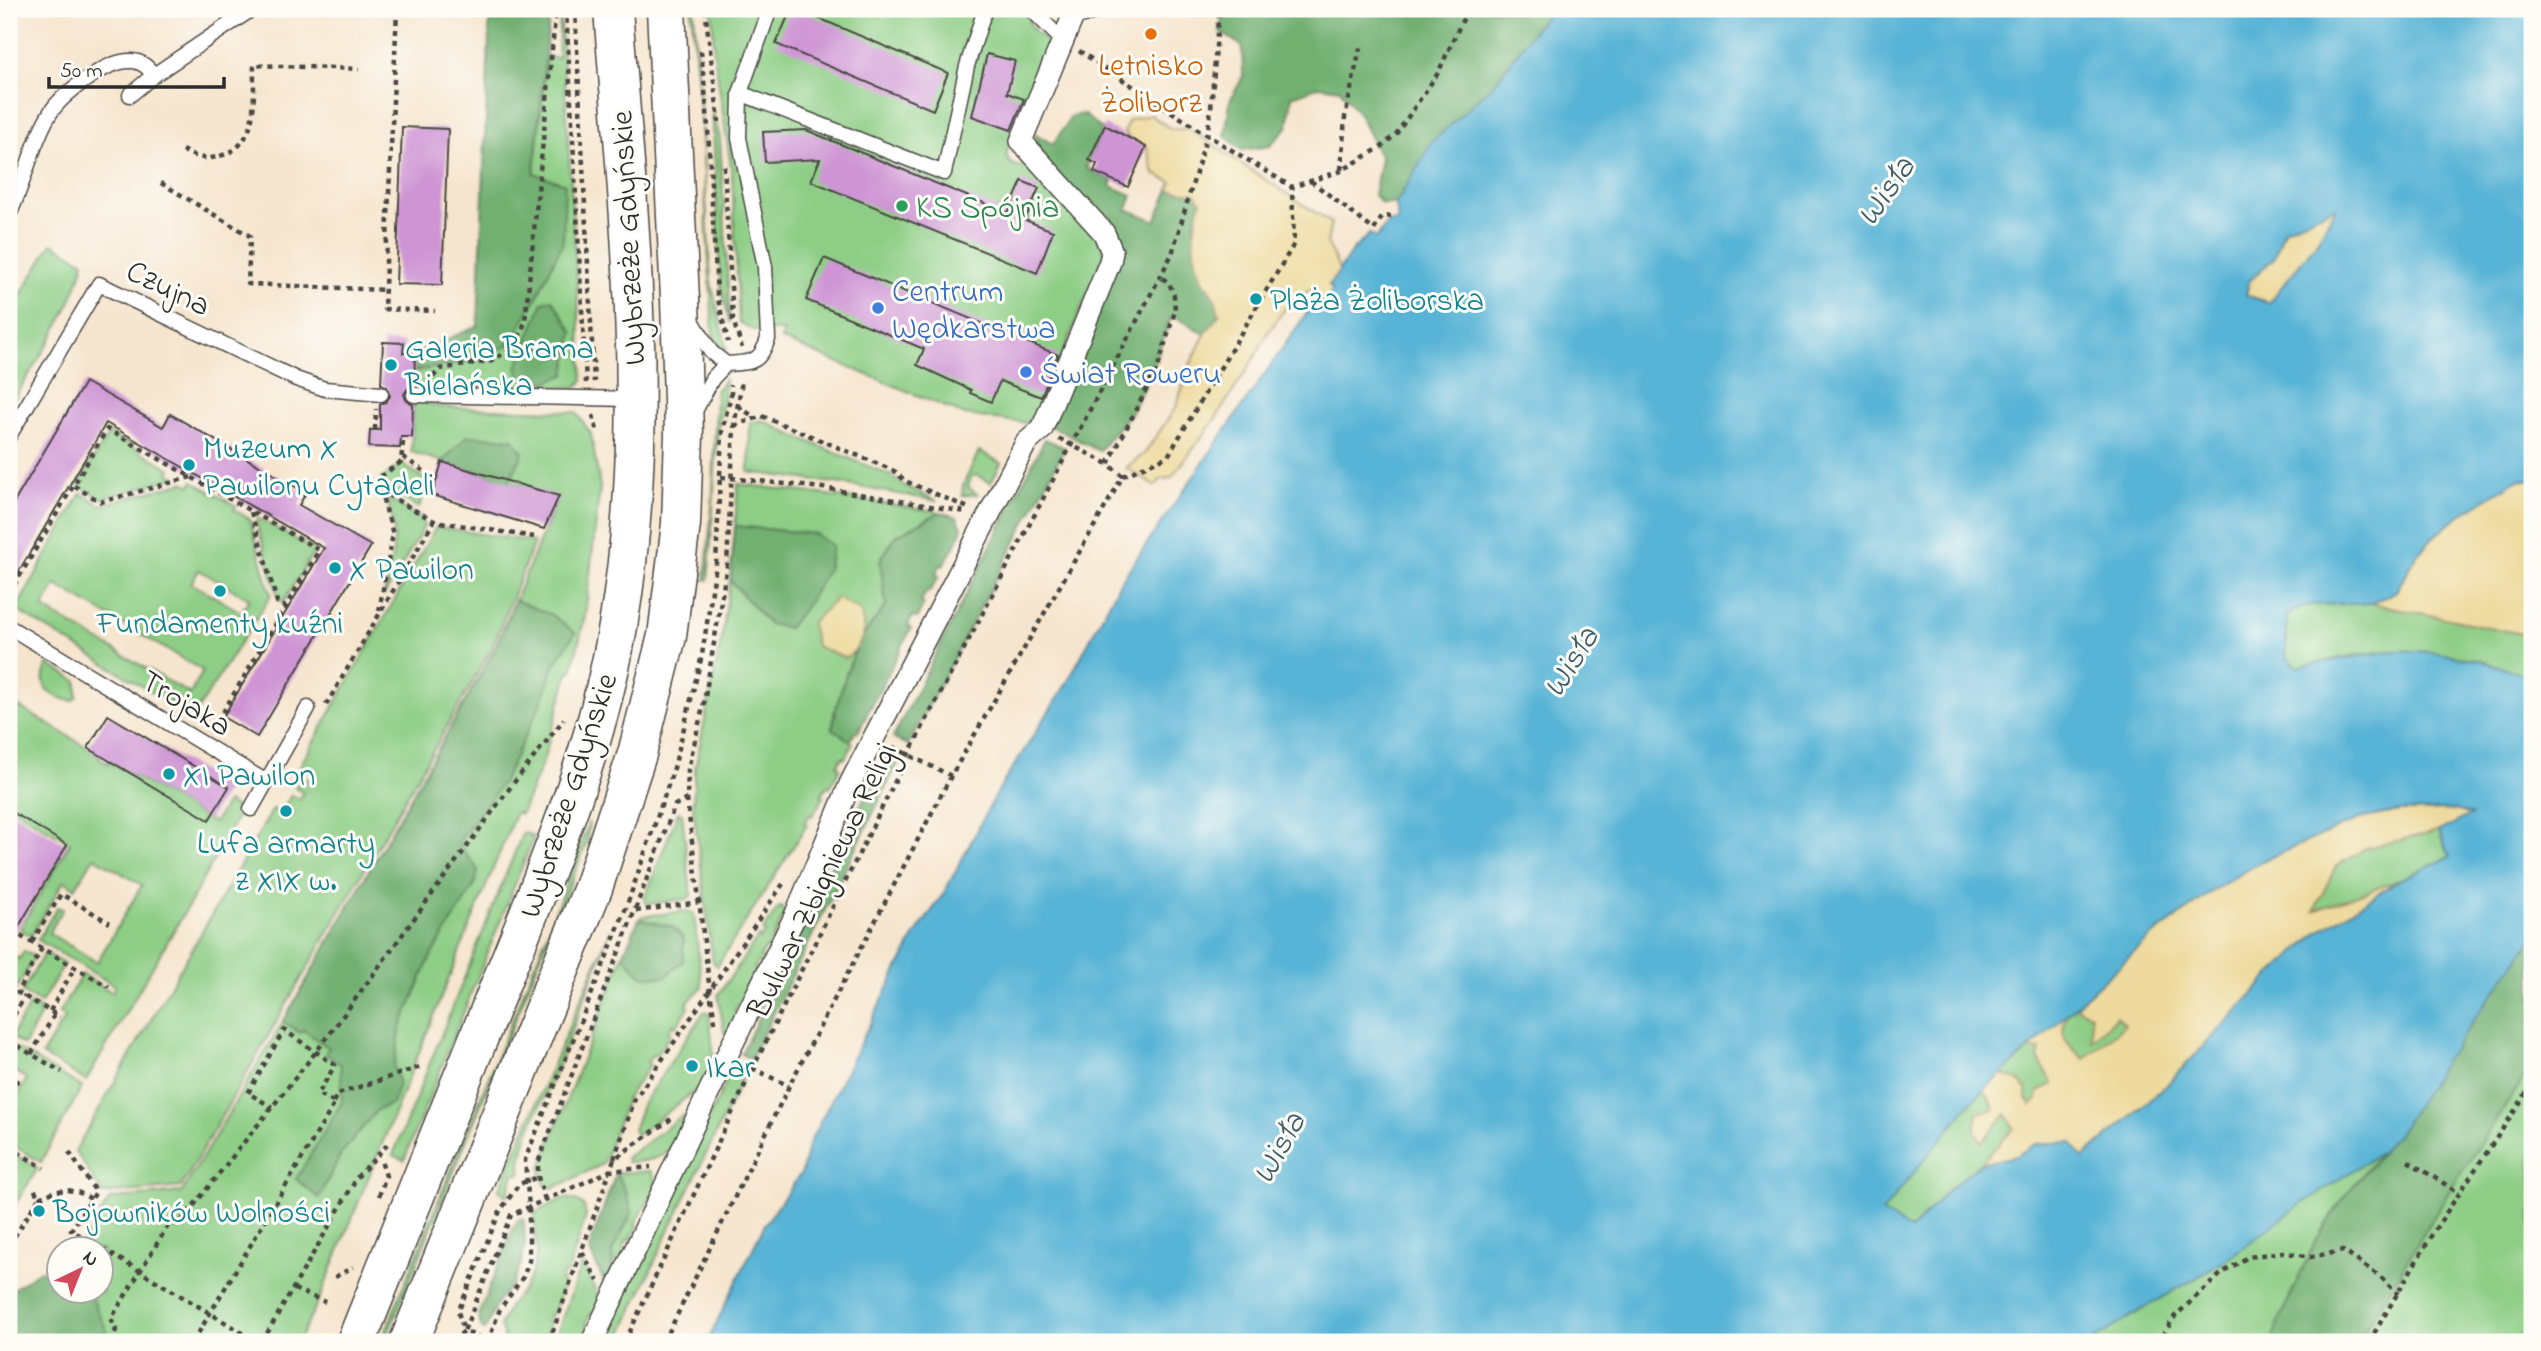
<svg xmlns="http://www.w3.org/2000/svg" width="2541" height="1351" font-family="'Indie Flower',sans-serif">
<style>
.green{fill:#8dcd85;stroke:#5c7c58;stroke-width:2;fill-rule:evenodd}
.forest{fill:#72b072;stroke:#4e6e4e;stroke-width:2}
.sand{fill:#eeda9e;stroke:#8c8264;stroke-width:2}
.water{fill:#58b4d6;stroke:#427080;stroke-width:2;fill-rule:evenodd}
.building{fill:#ce94d4}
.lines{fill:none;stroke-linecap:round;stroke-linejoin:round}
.service-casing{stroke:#494743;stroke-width:17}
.pedestrian-casing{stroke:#494743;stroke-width:24}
.primary-casing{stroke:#494743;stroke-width:41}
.path{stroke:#494743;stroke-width:4.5;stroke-dasharray:5 5;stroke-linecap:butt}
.service{stroke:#fff;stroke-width:14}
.pedestrian{stroke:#fff;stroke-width:21}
.primary{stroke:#fff;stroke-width:38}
.food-dot{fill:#e8710a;stroke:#fdfcf7;stroke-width:2.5}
.leisure-dot{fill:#2e9e5b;stroke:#fdfcf7;stroke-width:2.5}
.culture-dot{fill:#0f9aa8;stroke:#fdfcf7;stroke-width:2.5}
.shop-dot{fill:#3f7fe0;stroke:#fdfcf7;stroke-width:2.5}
.labels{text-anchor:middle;stroke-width:6;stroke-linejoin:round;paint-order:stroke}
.food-label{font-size:32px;fill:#c56008;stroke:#fdfcf7}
.leisure-label{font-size:32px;fill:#27864d;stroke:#fdfcf7;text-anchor:start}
.street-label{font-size:32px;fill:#2b2b2b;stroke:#fdfcf7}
.shop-label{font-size:32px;fill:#366cbe;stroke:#fdfcf7;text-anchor:start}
.culture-label{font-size:32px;fill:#0d838f;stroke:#fdfcf7;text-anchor:start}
.water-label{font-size:33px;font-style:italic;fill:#3b5b67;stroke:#fdfcf7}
</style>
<rect width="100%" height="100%" fill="#fdfcf7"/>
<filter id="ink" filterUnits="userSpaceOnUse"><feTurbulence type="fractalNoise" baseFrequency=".0143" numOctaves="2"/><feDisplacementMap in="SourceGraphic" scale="14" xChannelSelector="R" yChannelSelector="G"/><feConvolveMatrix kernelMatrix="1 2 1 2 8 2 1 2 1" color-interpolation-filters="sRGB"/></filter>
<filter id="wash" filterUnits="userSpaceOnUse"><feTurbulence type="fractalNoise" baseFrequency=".00686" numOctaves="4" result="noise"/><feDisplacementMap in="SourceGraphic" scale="28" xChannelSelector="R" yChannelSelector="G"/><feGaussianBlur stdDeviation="1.57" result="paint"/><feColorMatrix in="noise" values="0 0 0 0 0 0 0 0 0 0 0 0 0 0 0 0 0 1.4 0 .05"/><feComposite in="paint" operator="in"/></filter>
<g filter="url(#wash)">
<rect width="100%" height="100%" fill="#f6e5ce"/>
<!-- green -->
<g class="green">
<path d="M560,9L583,381L576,387L439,385L414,388V371L487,358L534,173L547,56L558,58Z"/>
<path d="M691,9H694L711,282L727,350L716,342L713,333L701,119Z"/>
<path d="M712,9H1043L1029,22L1035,31L1050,45L1006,154L1011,164L1019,167L1026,163L1033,165L1100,239L1104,254L1044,399L1026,423L965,415L781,339L784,331L753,330L739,322L732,174L714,53Z"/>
<path d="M712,108L720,138L730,323L721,287Z"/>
<path d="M52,243L84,262C72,314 36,361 9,407V314Z"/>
<path d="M725,379C726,398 719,414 718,433C713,482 713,531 708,580H705L713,497L716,391Z"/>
<path d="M414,399L440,407L576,412L591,434L600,487L585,616L572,671H569L543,761L521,814L516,812L321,1295L298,1342H83L60,1292H102V1250L78,1249L110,1199L182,1192L283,1022L495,649L558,497L411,452Z"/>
<path d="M762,420L788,433L892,476L903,485L937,501L843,484L749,472L750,423Z"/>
<path d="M109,433L171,469L169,473L176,477L102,499L78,485Z"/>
<path d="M979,451L1001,463L991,483L976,475L972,476L968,487L977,494L962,496L963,486Z"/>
<path d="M402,464L427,481L430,490L425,489L419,508L381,486L380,480Z"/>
<path d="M2532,480V679C2493,660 2444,652 2400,651C2367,650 2331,661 2298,667L2286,657L2287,615L2308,605L2371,603Z"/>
<path d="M193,481L236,506L234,510L250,519L271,595L193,717L16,610L81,493L101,505L184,482L191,486ZM199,570L249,599L241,612L191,583ZM56,585L203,671L190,694L43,608Z"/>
<path d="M738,484L827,495L940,512L896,536L880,560L886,606L863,636L864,621L837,598L811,623L845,658L856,651L834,712L833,729L853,743L845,758L842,757L837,765L840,768L830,787L827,786L821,795L824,797L812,816L810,814L804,823L807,825L717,966L713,962L693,805L695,768L722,636L730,580L769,624L828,569L832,546L815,534L735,526Z"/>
<path d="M386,498L420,517L424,527L384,596C392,555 401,539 386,498Z"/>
<path d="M258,518L315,550L283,603L279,600L256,521Z"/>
<path d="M436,527L534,542L492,648L181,1187L103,1194L75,1151L273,809L289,819L293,812L284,807L291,795L300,799L303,793L295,788L302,776L311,781L315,775L300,766Z"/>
<path d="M48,664L77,681V697L72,701C50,697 36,687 48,664Z"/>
<path d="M9,696L13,703L100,755L99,758L107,763L109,761L214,823L227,802L241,810L190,903L86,1081L42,1055L65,1017L59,1013L82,974L112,992L115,986L38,940L57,907L63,909L49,933L97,962L142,885L94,857L75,888L64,881L31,936L20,929L70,843L9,806Z"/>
<path d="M2456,810L2450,857L2399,880L1980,1164L1948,1190L1911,1231L1771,1178L2125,944Z"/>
<path d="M678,812L682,813L691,896L687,899L647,904L644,900Z"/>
<path d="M589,822L587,842L385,1342H381L545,939Z"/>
<path d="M523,832L534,837L404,1160L393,1155Z"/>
<path d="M781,907L785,913L768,949L766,948L760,957L763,959L761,963L758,962L754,969L756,971L741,1005L739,1004L734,1011L737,1014L727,1033L724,1032L718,995L758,937L760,939L765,932L763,930L778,908Z"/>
<path d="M689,911L694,914L702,987L687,1003L689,1007L676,1026L673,1024L668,1032L671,1034L656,1055H653L647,1062L650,1065L627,1098L603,1164L554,1188L545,1185L541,1172L542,1164L623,955L642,976L673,927L639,919L643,916Z"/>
<path d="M611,929C593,976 575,1024 556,1071C542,1104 521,1137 520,1174H514L507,1196L499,1190Z"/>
<path d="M24,951L35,957L9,1001V958L11,954L19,959Z"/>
<path d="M45,952L64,964L41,1003L22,992Z"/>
<path d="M30,1004L43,1011L24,1045L11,1037Z"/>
<path d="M704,1012L709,1014L714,1058L701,1086L639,1134L635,1133L633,1130L642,1105Z"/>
<path d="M9,1044L82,1087L41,1162L9,1143V1089L18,1094L27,1079L15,1071L9,1080Z"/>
<path d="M2532,1066V1342H2358L2453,1185Z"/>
<path d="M733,1067L745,1073L664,1241L618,1342H603Z"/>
<path d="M683,1115L686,1118C671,1151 665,1162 627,1162L626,1158Z"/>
<path d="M9,1151L38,1168L9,1214Z"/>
<path d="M2381,1152L2343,1198L2315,1242L2271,1342H2095L2098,1336L2223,1262L2296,1208Z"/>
<path d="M651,1171L658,1185L635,1224L638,1227L631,1240H627L623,1249L626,1251L622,1259L618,1258L613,1268L612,1251L632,1213L626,1192L616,1173Z"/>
<path d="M564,1198L575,1200L584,1206L586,1216L568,1273H564L561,1282L564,1283L554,1313H551L547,1322L550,1323L543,1342H511L505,1340L500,1326L509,1306L523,1290L532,1273L537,1253L534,1213Z"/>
<path d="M582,1262L601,1302L595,1315L591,1314L586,1324L589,1326L582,1341L579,1339L578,1342H554Z"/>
</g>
<!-- forest -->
<g class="forest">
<path d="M490,9H550L534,173L565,184L563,242L537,297L511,343L487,358L414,371L415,353L478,326Z"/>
<path d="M1223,9H1552L1537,26L1494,84L1432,142L1396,204H1382L1374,195L1381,158L1359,114L1340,89L1320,86L1292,96L1288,126L1270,146L1242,150L1225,136L1230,101L1243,76L1242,46L1220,32Z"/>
<path d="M1083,114L1103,130L1086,168L1113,180L1111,186L1132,195L1127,209L1155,221L1169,190L1195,193L1201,201L1194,225L1202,278L1216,296L1219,315L1205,334L1172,315L1152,370L1131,412L1099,451L1051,426L1117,263L1037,146L1035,134L1053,144L1072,116Z"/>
<path d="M552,299L573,332L565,375L540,384L520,378L517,367L543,302Z"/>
<path d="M467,436L513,439L523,453L509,482L442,462Z"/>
<path d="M1045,439L1065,448L908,745L893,738Z"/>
<path d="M940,512L957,517L962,527L960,536L943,566L940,565L936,574L939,576L929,592H926L921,602L924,604L917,618L912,617L908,626L911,629L858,732H855L850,741L833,729C836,701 848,663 862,638C869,627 878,616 886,606L880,560L896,536Z"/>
<path d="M735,526L815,534L832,546L828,569L805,608L788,628L769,624L730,580Z"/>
<path d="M515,600L552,615L575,633L554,666L542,701L503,782L458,843L478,870L475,884L430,958L401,1027L394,1066L399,1084L392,1104L377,1110L341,1154L319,1198L296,1179L342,1102L341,1065L325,1054L329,1048L303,1030L300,1033L283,1022L495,649Z"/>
<path d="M886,752L900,759L751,1059L741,1054Z"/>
<path d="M639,919L673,927L684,939L683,961L665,977L642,976L623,955Z"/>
<path d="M2532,940V1066L2453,1185L2358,1342H2271L2282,1314L2315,1242L2343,1198L2402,1128L2447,1057Z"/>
<path d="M616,1173L626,1192L632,1213L612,1251L613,1267L616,1270L608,1284H605L589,1249Z"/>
<path d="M519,1219L524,1220L525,1245L521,1263L513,1283L496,1305L485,1330L482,1329L478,1316L514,1226Z"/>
<path d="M41,1270L56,1283L59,1278L60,1292H89L107,1331L96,1342H9V1292Z"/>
</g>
<!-- sand -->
<g class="sand">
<path d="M1151,115C1163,124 1172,133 1188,128L1331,223L1327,243L1340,271L1329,285L1333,290L1324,301L1310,290L1289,303L1267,334L1252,362L1212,424L1171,478L1161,479L1155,486L1126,468L1145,453L1176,407L1190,365L1205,334L1219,315C1215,290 1209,295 1201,276C1190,249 1193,228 1201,201L1195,193L1169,190L1172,182L1154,174L1147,148L1131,140L1124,132L1129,120Z"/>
<path d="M2337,206L2316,243L2269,303L2246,295L2249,281L2274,258L2284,229Z"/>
<path d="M2519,479L2532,480V636L2371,603L2396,591L2418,554L2432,538L2460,515Z"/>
<path d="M837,598L860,611C867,630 863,646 846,658L816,646L811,623Z"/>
<path d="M2456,810L2472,814L2446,847L2438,831L2366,848L2336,866L2314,911L2399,880L2318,932L2270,976L2166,1086L2082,1158L2070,1142L2035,1144L2016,1156L1980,1164L2014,1128L2006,1114L1982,1142L1975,1130L1977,1113L1995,1109L1984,1090L2002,1074L2019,1081L2027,1090L2026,1098L2031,1105L2037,1100L2039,1091L2053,1084L2038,1058L2040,1050L2028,1049L2068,1012C2057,1037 2066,1042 2084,1059L2125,1025L2117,1016L2092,1041L2091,1015L2075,1006L2152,936L2214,890L2262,861L2359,819L2399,811Z"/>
</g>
<!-- water -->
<path class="water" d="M1552,9H2532V480L2519,479L2460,515L2432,538L2418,554L2396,591L2386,597L2371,603L2308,605L2287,615L2286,657L2298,667C2330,661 2363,654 2395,651C2430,648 2501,663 2532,679V940L2447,1057L2402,1128L2381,1152L2296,1208L2223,1262L2134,1314L2091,1342H707L765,1224L802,1172L808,1146L915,935L944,893L998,791L1067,683L1121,581L1318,297L1324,301L1333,290L1329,286L1352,251L1369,234L1377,238L1387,223L1398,221L1396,204L1432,142L1494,84L1537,26ZM2336,207L2316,243L2269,303L2246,295L2249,281L2274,258L2284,229ZM2399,811L2456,810L2471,815L2439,831L2450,857L2399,880L2318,932L2270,976L2166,1086L2083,1158L2071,1142L2035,1144L2016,1156L1980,1164L1948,1190L1911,1230L1882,1212L1971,1102L2152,936L2214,890L2262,861L2359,819Z"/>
<g id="blocks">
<!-- building -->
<g class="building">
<path d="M791,9H797L948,73L933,110L776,44Z"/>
<path d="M987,54L1015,61L1007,93L1024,99L1011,130L972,116Z"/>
<path d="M1105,125L1146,147L1128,187L1094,172L1097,164L1089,160Z"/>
<path d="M402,127L448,129L442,285L396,284Z"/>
<path d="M806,130L1008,213L1022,181L1039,188L1025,220L1053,231L1037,273L811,181L820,159L765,162L763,132Z"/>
<path d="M824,258L1058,355L1041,397L1000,381L991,402L970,393L971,390L917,365L924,349L806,300Z"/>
<path d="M383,342L404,343L403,353H415L414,385L409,387L404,394L406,400L413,405L412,437H401L400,448L369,447L370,430H380V404L386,402L390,396L387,387L381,384Z"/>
<path d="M85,382L163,427L170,414L306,493L299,505L371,546L257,737L223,717L324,548L106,423L9,588V511Z"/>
<path d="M442,462L559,496L544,529L432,495Z"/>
<path d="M108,715L229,787L209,820L88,748Z"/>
<path d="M9,810L67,845L9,943Z"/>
</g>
</g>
</g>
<g filter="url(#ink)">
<use href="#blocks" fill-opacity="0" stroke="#494743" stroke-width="2"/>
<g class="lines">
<defs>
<g id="service">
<path d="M1031,9L1063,41"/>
<path d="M740,93L944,173L967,66L985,9"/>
<path d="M130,95L154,75L252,9"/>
<path d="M9,215C24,184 32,143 49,115C61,94 108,59 132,61C142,61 148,68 154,75"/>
<path d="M691,319L711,352L726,364C750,362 759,365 768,339L765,267L739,138L740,93L770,9"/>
<path d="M414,395L633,399"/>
<path d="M695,411L712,379L726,364"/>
<path d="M9,436L99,284L296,379L325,389L381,394"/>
<path d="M9,627L265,781"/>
<path d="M251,809L308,708"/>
</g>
<path id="pedestrian" d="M592,1342L709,1092L795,916L850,784L1026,443L1042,429L1110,262L1112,252L1104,233L1021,141L1074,14L1093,9"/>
<g id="primary">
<path d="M356,1342C405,1220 455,1098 504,975C550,861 598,747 618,626C653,422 628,213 613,9"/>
<path d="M409,1342L593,888L637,754L667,636L681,524L684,434L680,299L666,9"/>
</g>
</defs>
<!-- service casing -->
<use href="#service" class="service-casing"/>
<!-- pedestrian casing -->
<use href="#pedestrian" class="pedestrian-casing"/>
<!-- primary casing -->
<use href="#primary" class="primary-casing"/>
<!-- path -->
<g class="path">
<path d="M397,9L384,309L435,311"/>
<path d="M566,9L586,383"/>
<path d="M575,9L594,382"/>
<path d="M705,9L719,122"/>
<path d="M701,51L707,110L717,295L728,342"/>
<path d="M1079,51L1207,135L1292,187L1341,171L1383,146L1397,133L1438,73L1462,21L1472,9"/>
<path d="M182,150C196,158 207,161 223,155C260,143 253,97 254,65L359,69"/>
<path d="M724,166L733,320L742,348"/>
<path d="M1341,170L1345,117L1360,48"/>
<path d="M1311,181L1374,230L1382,217L1391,216"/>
<path d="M161,183L250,236L248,284L385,290"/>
<path d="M433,377L440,369L492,361L516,345L525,322L556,9"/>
<path d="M738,406L753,416"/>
<path d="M593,415L598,434"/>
<path d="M734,426L762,416L883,466L896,472L905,481L971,509"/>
<path d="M375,430L376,409"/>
<path d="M403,457L437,480"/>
<path d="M1108,464L1158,367L1175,311L1174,295L1169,283L1161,277"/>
<path d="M1123,476L1168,456L1294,244L1292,187"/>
<path d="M721,477L823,488L966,512"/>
<path d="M74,486L101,502L191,477"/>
<path d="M379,490L434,521L534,537"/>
<path d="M251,512L277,602L285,607"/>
<path d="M9,594L107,429L319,550L213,729"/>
<path d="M379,611L393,534L377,479L401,462L403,442H401"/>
<path d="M326,705L434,521"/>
<path d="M893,747L951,776"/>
<path d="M687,799L710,992L716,1027"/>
<path d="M636,911L700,902"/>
<path d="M32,942L61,894L110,923"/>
<path d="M9,948L17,934L109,987"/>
<path d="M42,948L17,992L60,1017"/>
<path d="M50,1011L75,967"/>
<path d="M9,1024L25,996"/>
<path d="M9,1041L62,1072"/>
<path d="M31,1054L55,1014"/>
<path d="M752,1068L789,1086"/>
<path d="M9,1084L14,1087L19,1078"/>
<path d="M333,1102L338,1094L420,1067"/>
<path d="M9,1147L44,1168"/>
<path d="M69,1152L96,1192L71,1230L258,1342"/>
<path d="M614,1159L635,1099L783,884"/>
<path d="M2408,1161L2459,1193"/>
<path d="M379,1196L386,1176L381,1161"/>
<path d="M39,1198C59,1189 71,1186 91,1199"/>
<path d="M545,1200L538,1177V1163L675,805L687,799L688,769L704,703L727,565L734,426L742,381"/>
<path d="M9,1245L39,1198L33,1187"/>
<path d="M582,1252L598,1281"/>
<path d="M335,1277L353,1267"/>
<path d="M294,1289L325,1302"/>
<path d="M111,1342L116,1330L111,1319L169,1224H179L323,1043L512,785L564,719"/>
<path d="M193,1342L335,1103L318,1094L335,1065L284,1030L248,1093L272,1107"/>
<path d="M262,1342L358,1176L388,1144"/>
<path d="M453,1342L464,1331L458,1312L500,1211L519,1184L538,1177"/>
<path d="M488,1342L500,1309L523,1277L529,1261V1207L525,1160L626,908L674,768L702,655L716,565L722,431L731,395V385"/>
<path d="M491,1342L464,1331L511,1215L610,1171L614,1159L671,1119"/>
<path d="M549,1342L610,1171L651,1167"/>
<path d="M625,1342L753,1068L908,755L1172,254L1207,135L1211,109L1219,9"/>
<path d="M664,1342L789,1086L951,776L1123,476L1108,464L1058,438"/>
<path d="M2155,1342L2162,1337L2175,1316L2222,1273L2248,1257L2282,1252L2310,1257L2343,1251L2381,1277L2398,1294"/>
<path d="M2369,1342L2434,1231L2532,1085"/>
</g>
<!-- service -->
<use href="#service" class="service"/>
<!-- pedestrian -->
<use href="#pedestrian" class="pedestrian"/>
<!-- primary -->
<use href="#primary" class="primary"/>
</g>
</g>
<!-- markers -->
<circle class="food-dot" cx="1151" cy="34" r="7"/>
<circle class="leisure-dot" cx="902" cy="206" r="7"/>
<g class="culture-dot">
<circle cx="1256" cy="299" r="7"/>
<circle cx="391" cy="365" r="7"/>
<circle cx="189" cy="465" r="7"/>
<circle cx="335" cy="568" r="7"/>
<circle cx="220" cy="591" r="7"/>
<circle cx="169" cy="774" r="7"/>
<circle cx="286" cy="811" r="7"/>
<circle cx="692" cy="1066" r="7"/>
<circle cx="39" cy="1211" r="7"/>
</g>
<g class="shop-dot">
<circle cx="878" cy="308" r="7"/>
<circle cx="1026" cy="372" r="7"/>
</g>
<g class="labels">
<!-- food labels -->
<g class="food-label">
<text x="1151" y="75">Letnisko<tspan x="1151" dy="37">Żoliborz</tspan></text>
</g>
<!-- leisure labels -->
<g class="leisure-label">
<text x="916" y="217">KS Spójnia</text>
</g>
<!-- street labels -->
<g class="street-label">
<text transform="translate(627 238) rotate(-93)" y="11">Wybrzeże Gdyńskie</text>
<text transform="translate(169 287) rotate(26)" y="11">Czujna</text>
<text transform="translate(187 702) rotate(31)" y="11">Trojaka</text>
<text transform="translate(567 795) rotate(-72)" y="11">Wybrzeże Gdyńskie</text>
<text transform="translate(821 880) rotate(-64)" y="11">Bulwar Zbigniewa Religi</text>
</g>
<!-- shop labels -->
<g class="shop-label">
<text x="892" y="301">Centrum<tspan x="892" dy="37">Wędkarstwa</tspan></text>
<text x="1040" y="383">Świat Roweru</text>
</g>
<!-- culture labels -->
<g class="culture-label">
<text x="1270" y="310">Plaża Żoliborska</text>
<text x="405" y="358">Galeria Brama<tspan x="405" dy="37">Bielańska</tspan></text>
<text x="203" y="458">Muzeum X<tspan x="203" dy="37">Pawilonu Cytadeli</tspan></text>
<text x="349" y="579">X Pawilon</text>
<text x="220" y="633" text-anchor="middle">Fundamenty kuźni</text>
<text x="183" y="785">XI Pawilon</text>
<text x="286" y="853" text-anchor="middle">Lufa armarty<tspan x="286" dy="37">z XIX w.</tspan></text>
<text x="706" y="1077">Ikar</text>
<text x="53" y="1222">Bojowników Wolności</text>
</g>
<!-- water labels -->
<g class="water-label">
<text transform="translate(1884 190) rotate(-55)" y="12">Wisła</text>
<text transform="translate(1569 661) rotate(-58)" y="12">Wisła</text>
<text transform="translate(1277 1147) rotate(-61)" y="12">Wisła</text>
</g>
</g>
<!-- margin -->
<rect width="2541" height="1351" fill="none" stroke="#fdfcf7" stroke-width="35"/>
<!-- north arrow -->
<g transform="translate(80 1270) rotate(43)"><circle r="33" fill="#fdfcf7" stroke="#a9a8a5" stroke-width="2"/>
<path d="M0-5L12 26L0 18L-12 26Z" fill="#d1495b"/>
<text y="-10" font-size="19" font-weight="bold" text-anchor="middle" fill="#2b2b2b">N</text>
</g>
<!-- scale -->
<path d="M49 77v10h175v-10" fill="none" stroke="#2b2b2b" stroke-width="3.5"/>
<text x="60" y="77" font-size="21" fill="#2b2b2b" stroke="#fdfcf7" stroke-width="5" paint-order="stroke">50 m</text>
</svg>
